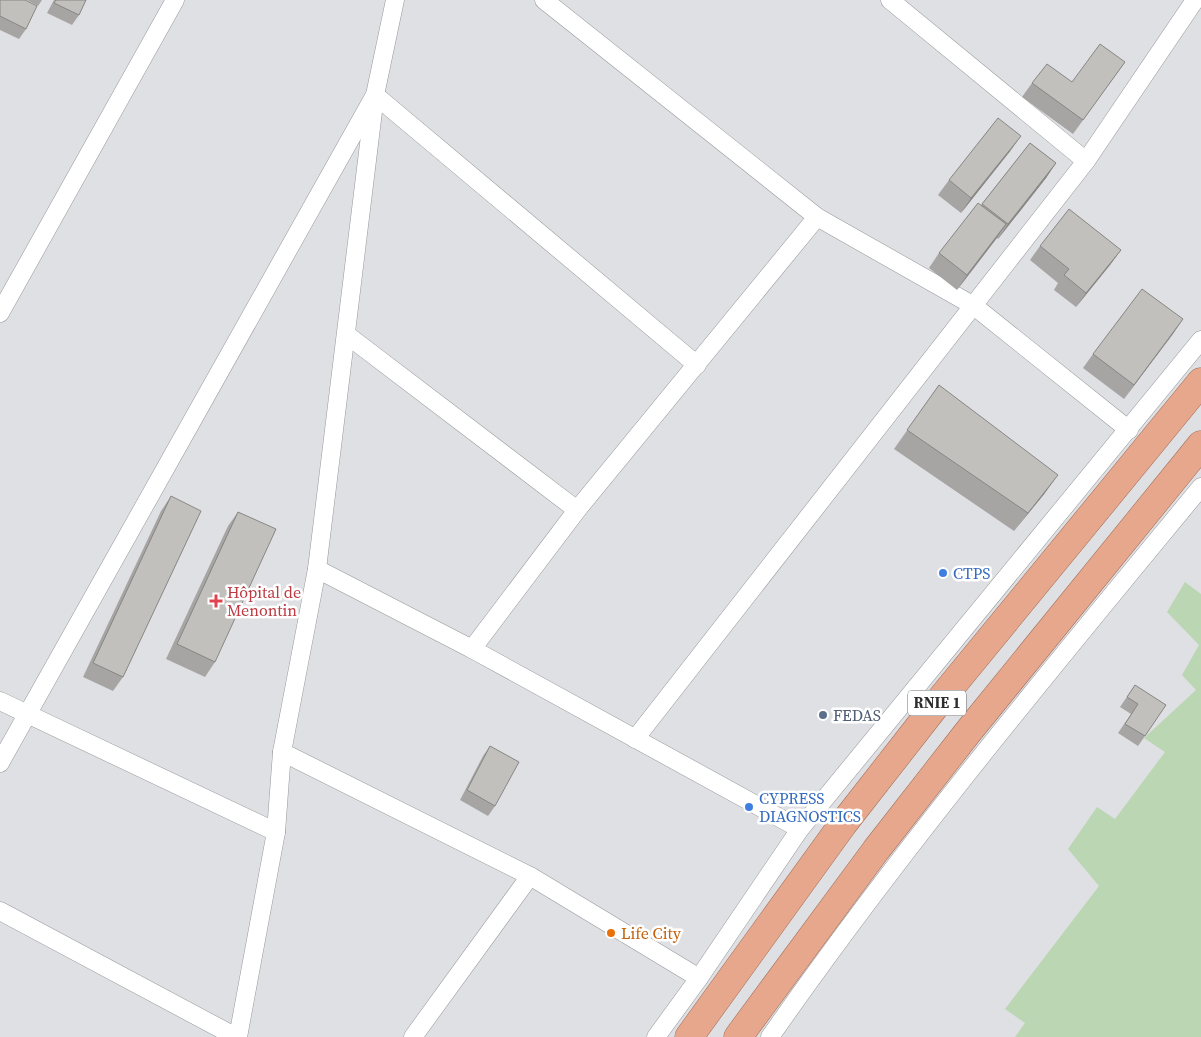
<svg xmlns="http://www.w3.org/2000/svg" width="1201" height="1037" font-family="'Source Serif 4',serif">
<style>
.green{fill:#bad6b2}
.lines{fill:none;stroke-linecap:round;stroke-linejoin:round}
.minor-casing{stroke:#97989b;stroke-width:19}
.trunk-casing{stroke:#a16e58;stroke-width:29}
.minor{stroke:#fff;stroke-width:18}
.trunk{stroke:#e6a78c;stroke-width:28}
.wall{fill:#a7a5a3}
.shaded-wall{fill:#888684}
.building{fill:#c2c0bd;stroke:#888684}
.shop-dot{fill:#3f7fe0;stroke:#fff;stroke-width:2}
.health-dot{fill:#e0444e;stroke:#fff;stroke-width:2}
.service-dot{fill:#5c6f8a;stroke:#fff;stroke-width:2}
.food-dot{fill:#e8710a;stroke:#fff;stroke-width:2}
.labels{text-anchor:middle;stroke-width:5;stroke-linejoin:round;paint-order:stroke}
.shield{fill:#fff;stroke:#6c6c6d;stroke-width:1}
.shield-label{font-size:15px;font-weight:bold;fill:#2d2d2e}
.shop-label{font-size:16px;fill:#366cbe;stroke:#fff;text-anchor:start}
.health-label{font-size:16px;fill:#be3a42;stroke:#fff;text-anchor:start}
.service-label{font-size:16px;fill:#4e5e75;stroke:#fff;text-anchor:start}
.food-label{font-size:16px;fill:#c56008;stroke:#fff;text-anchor:start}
</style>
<rect width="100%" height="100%" fill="#dfe0e3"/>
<!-- green -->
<path class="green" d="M1185,582L1201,594V1037H1015L1025,1023L1005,1009L1099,886L1068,849L1097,807L1115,819L1165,752L1144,738L1196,690L1182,675L1199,645L1167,612Z"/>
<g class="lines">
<defs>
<g id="minor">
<path d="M544,0L817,217L974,306L1129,430"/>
<path d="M890,0L1086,161"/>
<path d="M0,313L175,0"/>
<path d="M347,335L577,510"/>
<path d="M317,569L472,649L800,829"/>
<path d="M472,649L577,510L817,217"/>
<path d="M0,701L276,832"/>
<path d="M635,739L1086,161L1193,3"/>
<path d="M282,752L530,876L699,978"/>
<path d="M0,763L375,95L697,365"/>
<path d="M0,911L236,1037"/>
<path d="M238,1037L276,832L282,752L317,569L375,95L395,0"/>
<path d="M413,1037L530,876"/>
<path d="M656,1037L699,978L800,829L1201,340"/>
<path d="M770,1037C903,846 1053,667 1201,487"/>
</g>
<g id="trunk">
<path d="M689,1037L843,824L936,705L1201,382"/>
<path d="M738,1037L876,850L968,732L1201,445"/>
</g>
</defs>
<!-- minor casing -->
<use href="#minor" class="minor-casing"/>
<!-- trunk casing -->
<use href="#trunk" class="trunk-casing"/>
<!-- minor -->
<use href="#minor" class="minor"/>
<!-- trunk -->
<use href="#trunk" class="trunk"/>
</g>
<!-- wall -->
<g class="wall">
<path d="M0,0L26,29L19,39L0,30Z"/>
<path d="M27,0H42L38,6Z"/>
<path d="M54,0H86L79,15L72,25L47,13Z"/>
<path d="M1125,62L1073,134L1022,97L1032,83L1072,82Z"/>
<path d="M1030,143L1056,163L1046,178L998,239L997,238L957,290L929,268L939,253L981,205Z"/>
<path d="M1011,150L961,213L938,195L949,180Z"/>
<path d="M1040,246L1121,250L1110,265L1076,307L1054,290L1058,283L1030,260Z"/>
<path d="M1183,319L1124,399L1083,368L1093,354Z"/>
<path d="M939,385L1045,493L1014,531L894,449Z"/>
<path d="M171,496L123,677L113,691L83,677L161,511Z"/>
<path d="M238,512L215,662L205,677L166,659L228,526Z"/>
<path d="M1135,685L1145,736L1138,746L1118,733L1131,714L1120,707Z"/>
<path d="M490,746L495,806L488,816L460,800L483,756Z"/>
</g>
<!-- shaded-wall -->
<g class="shaded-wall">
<path d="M1021,136L1011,150L961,213L971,198Z"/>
<path d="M1056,163L1046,178L998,239L1008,224Z"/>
<path d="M1006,224L996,239L957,290L967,275Z"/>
<path d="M1121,250L1110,265L1076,307L1086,293Z"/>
<path d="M1183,319L1173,334L1124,399L1134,385Z"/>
<path d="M1058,475L1045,493L1014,531L1028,513Z"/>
</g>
<!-- building -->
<g class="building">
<path d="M0,0H25L37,6L26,29L0,16Z"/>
<path d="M56,0H86L79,15L54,3Z"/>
<path d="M1100,44L1125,62L1083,120L1032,83L1047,64L1072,82Z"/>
<path d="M998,118L1021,136L971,198L949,180Z"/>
<path d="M1030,143L1056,163L1008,224L982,204Z"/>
<path d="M978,203L1006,224L967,275L939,253Z"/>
<path d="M1069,209L1121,250L1086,293L1064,275L1069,269L1040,246Z"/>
<path d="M1142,289L1183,319L1134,385L1093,354Z"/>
<path d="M939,385L1058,475L1028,513L907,430Z"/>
<path d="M171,496L201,511L123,677L93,663Z"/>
<path d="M238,512L276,529L215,662L177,644Z"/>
<path d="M1135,685L1166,705L1145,736L1125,724L1138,704L1127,697Z"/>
<path d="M490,746L519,762L495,806L467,790Z"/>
</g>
<!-- markers -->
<g class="shop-dot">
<circle cx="943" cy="573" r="5"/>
<circle cx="749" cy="807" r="5"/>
</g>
<path class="health-dot" d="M213.5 593.5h5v5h5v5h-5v5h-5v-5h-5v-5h5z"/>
<circle class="service-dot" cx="823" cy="715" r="5"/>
<circle class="food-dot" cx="611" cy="933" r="5"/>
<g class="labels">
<!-- shield labels -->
<rect class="shield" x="908" y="690.5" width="58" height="25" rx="4"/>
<g class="shield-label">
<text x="937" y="708">RNIE 1</text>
</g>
<!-- shop labels -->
<g class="shop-label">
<text x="953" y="579">CTPS</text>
<text x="759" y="804">CYPRESS<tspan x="759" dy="18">DIAGNOSTICS</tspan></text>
</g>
<!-- health labels -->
<g class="health-label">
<text x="227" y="598">Hôpital de<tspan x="227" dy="18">Menontin</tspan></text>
</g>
<!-- service labels -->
<g class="service-label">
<text x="833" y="721">FEDAS</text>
</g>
<!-- food labels -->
<g class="food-label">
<text x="621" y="939">Life City</text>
</g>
</g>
</svg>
